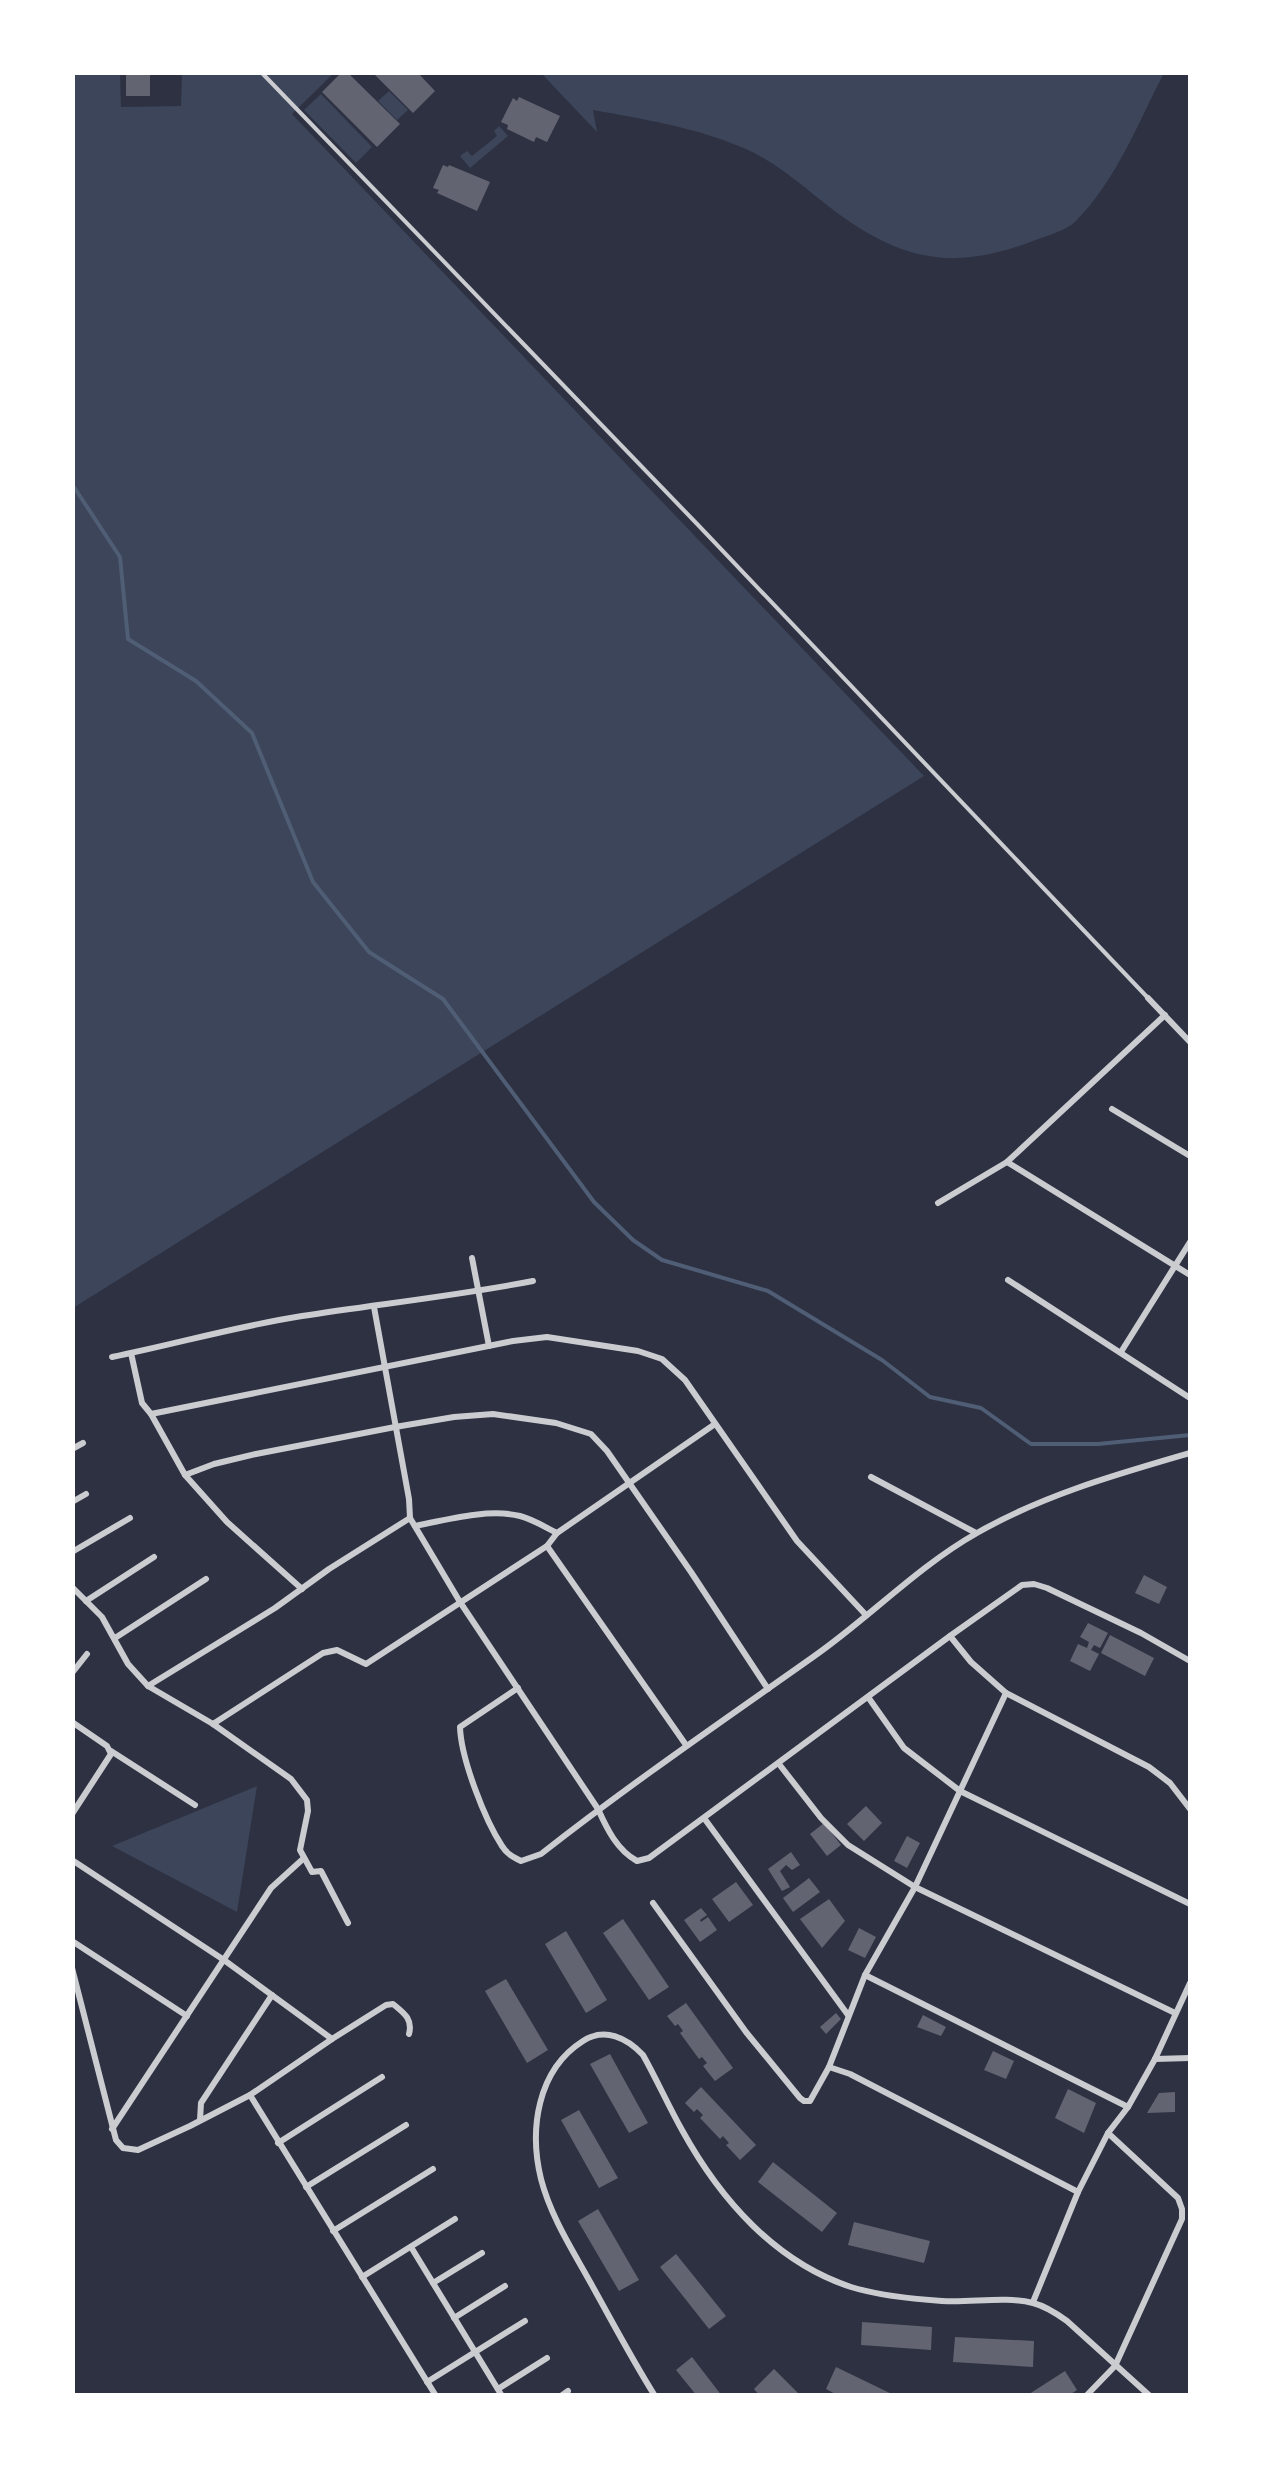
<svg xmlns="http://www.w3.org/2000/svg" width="1263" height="2468" font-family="'PT Serif',serif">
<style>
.green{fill:#3c4559}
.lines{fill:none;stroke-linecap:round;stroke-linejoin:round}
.stream{stroke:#4f5d75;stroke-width:4}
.building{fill:#626471}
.service{stroke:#caccd0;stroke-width:4}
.minor{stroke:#caccd0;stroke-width:6}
</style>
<rect width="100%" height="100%" fill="#2d3142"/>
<!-- green -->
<g class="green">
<path d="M73,73H120L121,107L181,106L182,73H334L292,114L924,776L73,1308Z"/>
<path d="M541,73H1164C1138,123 1116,181 1075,222C1065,231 1046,236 1033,241C964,267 916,265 853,224C815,199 783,164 741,147C694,127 642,119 593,110L597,132Z"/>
<path d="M389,91L408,110L397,120L378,101Z"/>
<path d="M321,94L372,147L356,163L304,110Z"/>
<path d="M499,126L508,136L470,168L460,156L467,151L472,156L497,136L494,131Z"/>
<path d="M257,1786L237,1912L112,1846Z"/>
</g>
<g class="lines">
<!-- stream -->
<path class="stream" d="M72,484L120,557L128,639L196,681L252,733L313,882L369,952L443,999L594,1202L633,1240L662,1260L768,1291L882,1360L930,1397L981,1408L1031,1444H1098L1190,1435"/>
</g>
<!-- building -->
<g class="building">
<rect x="126" y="72" width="24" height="24"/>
<path d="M342,72H347L400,124L377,147L322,92Z"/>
<path d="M372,72H417L435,91L413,113Z"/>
<path d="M519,97L560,116L547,142L536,137L534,142L507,129L508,125L501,122L513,98L517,101Z"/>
<path d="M443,165L448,167L449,165L490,182L477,211L437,193L439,190L433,188Z"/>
<path d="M1144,1575L1167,1587L1159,1604L1135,1593Z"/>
<path d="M1088,1623L1108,1633L1100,1648L1094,1645L1091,1650L1099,1654L1090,1671L1070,1661L1078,1644L1087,1648L1089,1642L1080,1637Z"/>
<path d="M1110,1635L1154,1658L1145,1676L1101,1653Z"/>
<path d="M866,1806L882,1823L864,1841L847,1824Z"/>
<path d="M824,1823L841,1845L827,1856L810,1834Z"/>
<path d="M907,1836L920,1843L907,1868L894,1861Z"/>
<path d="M791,1852L800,1865L792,1870L786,1865L780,1871L790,1887L782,1891L768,1869Z"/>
<path d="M809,1878L820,1892L793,1912L783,1898Z"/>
<path d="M736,1882L753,1905L729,1922L712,1899Z"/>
<path d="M829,1899L845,1921L822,1948L800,1919Z"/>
<path d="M701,1908L707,1915L700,1920L701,1922L708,1917L717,1930L700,1942L684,1920Z"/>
<path d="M623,1919L669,1987L649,2000L603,1933Z"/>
<path d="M859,1928L876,1937L865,1958L848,1950Z"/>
<path d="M566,1931L607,2000L586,2013L545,1944Z"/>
<path d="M506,1979L548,2050L527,2063L485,1991Z"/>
<path d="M686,2003L733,2068L715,2081L703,2066L707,2063L702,2057L699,2059L680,2033L683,2031L678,2024L675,2026L667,2016Z"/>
<path d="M836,2013L841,2019L826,2034L820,2027Z"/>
<path d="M923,2015L946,2027L941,2036L917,2027Z"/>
<path d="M993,2051L1014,2061L1006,2079L984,2070Z"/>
<path d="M610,2054L648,2123L629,2133L590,2064Z"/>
<path d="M701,2087L756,2145L740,2160L726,2145L729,2143L723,2136L720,2139L700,2118L703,2115L697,2109L694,2112L685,2103Z"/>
<path d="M1068,2089L1096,2103L1084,2133L1055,2118Z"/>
<path d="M1175,2092V2112L1147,2113L1159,2093Z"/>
<path d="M579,2110L618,2178L599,2188L561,2120Z"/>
<path d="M773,2162L837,2213L822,2232L758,2182Z"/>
<path d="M598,2209L639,2280L619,2291L578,2221Z"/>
<path d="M854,2222L930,2241L924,2263L848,2245Z"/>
<path d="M676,2254L726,2316L709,2329L660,2267Z"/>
<path d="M862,2322L932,2327L931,2350L861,2345Z"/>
<path d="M955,2337L1034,2341L1033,2367L953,2362Z"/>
<path d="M692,2357L722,2396H697L676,2370Z"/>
<path d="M836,2367L896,2396H839L826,2389Z"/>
<path d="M774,2369L801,2396H760L754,2389Z"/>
<path d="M1065,2371L1077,2390L1068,2396H1026Z"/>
</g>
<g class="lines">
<!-- service -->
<path class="service" d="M261,72L700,527L1148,998"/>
<!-- minor -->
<g class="minor">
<path d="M1148,998L1190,1042"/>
<path d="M1112,1109L1190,1156"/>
<path d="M1007,1162L1165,1015"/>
<path d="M938,1203L1007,1162L1190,1275"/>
<path d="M472,1258L489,1346"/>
<path d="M1008,1280L1190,1398"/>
<path d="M374,1307L409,1499L410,1518L460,1602L598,1809C607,1829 617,1850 637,1861L649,1858L950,1636L1022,1585L1034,1584L1047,1588L1141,1633L1190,1661"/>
<path d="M1121,1352L1190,1242"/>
<path d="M131,1353L142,1403L151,1414L185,1475L227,1522L302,1589"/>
<path d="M112,1357C176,1344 238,1326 302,1316C379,1304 456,1296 533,1281"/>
<path d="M151,1414L513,1341L547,1337L638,1351L662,1359L685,1380L797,1541L865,1614"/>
<path d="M72,1449L83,1443"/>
<path d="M185,1475L214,1464L256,1454L395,1427L454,1417L493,1414L556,1423L591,1434L607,1451L691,1572L768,1689"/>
<path d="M871,1477L976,1533"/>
<path d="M72,1502L86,1494"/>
<path d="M415,1526C445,1520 489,1508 520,1516C532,1519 545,1527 557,1533"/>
<path d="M547,1546L686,1745"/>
<path d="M72,1552L130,1518"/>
<path d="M72,1587L102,1617L128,1664L148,1686L213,1724L291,1779L307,1800L308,1811L300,1850L312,1872L321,1871L348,1923"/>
<path d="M86,1601L154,1557"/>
<path d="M950,1636L971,1662L1006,1693L1149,1767L1170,1783L1190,1809"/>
<path d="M115,1638L206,1579"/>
<path d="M72,1673L87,1654"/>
<path d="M148,1686L275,1608L329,1569L410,1518"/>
<path d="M518,1688L460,1727C461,1759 485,1820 502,1846C507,1854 513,1857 521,1861L541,1854C629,1785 721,1722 813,1657C869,1618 917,1567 977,1533C1043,1495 1118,1474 1190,1453"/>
<path d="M868,1697L904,1748L960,1791L1190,1904"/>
<path d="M72,1722L107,1746L111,1754L72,1814"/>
<path d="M213,1724L323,1653L337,1650L366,1664L547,1546L557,1533L715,1424"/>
<path d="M111,1751L195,1805"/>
<path d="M779,1764L821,1818L848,1845L915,1887L1175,2013"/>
<path d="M704,1818L848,2015"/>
<path d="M72,1860L224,1960L332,2039"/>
<path d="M653,1903L746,2032L800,2098L804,2101H810L829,2067L865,1975L915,1887L1006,1693"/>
<path d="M72,1941L187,2016"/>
<path d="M72,1968L116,2140L123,2148L138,2150L190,2126L250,2095L332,2039L386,2005L393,2004C404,2013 413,2019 409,2034"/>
<path d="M865,1975L1128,2107"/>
<path d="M1155,2059L1190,2058"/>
<path d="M829,2067L850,2074L1078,2192"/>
<path d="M250,2095L436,2396"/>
<path d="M200,2120L201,2103L272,1995"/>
<path d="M112,2129L271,1888L304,1858"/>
<path d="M278,2143L382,2077"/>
<path d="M306,2187L406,2125"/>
<path d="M333,2231L433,2169"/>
<path d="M411,2247L502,2396"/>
<path d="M362,2277L455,2219"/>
<path d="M433,2283L482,2253"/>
<path d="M1033,2302L1078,2192L1108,2133L1128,2107L1155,2059L1190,1983"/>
<path d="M454,2318L505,2286"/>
<path d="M427,2382L525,2321"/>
<path d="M498,2389L547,2358"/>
<path d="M561,2396L568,2391"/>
<path d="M655,2396C633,2361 614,2325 594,2289C575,2254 551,2218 541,2179C529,2130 537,2070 583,2041C605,2027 627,2038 643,2055C657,2080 668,2105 682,2130C720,2199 775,2262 851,2287C880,2296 912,2299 942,2301C970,2303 1006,2296 1033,2303C1045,2306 1056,2313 1067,2321L1150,2396"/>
<path d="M1086,2396L1115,2366L1182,2219V2209L1178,2198L1108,2133"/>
</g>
</g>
<!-- border -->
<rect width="1263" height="2468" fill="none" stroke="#ffffff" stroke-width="150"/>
</svg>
